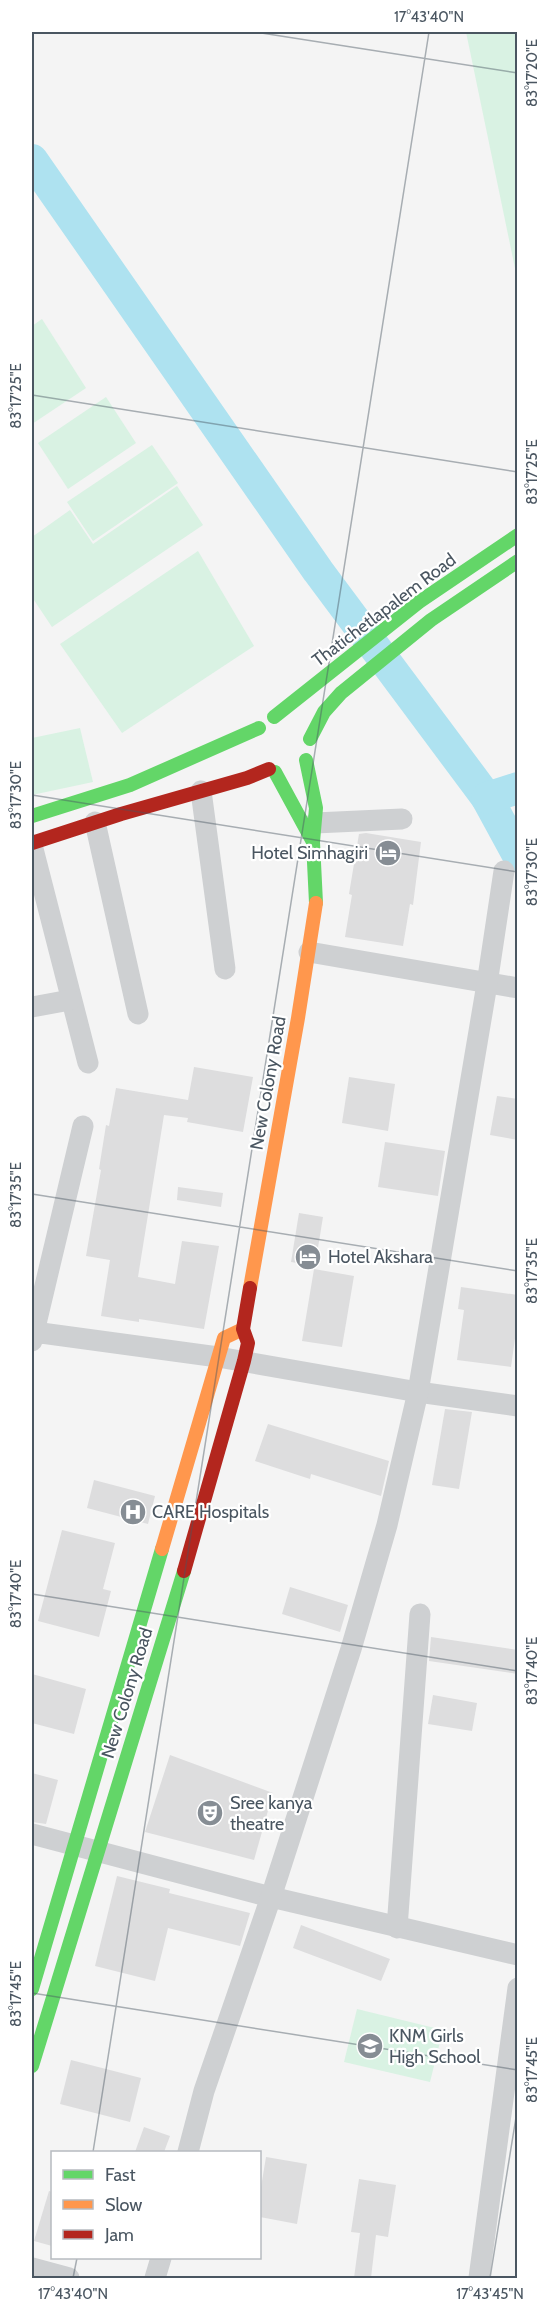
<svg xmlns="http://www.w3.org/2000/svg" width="549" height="2310" font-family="Cabin,sans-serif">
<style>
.green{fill:#d9f2e3}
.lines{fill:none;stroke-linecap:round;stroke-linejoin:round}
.river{stroke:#aee2f0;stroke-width:32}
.building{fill:#ddddde}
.street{stroke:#ced0d2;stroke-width:21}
.fast{stroke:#63d668;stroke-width:14}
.slow{stroke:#ff974d;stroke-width:14}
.jam{stroke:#b3261e;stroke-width:14}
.ticks{fill:none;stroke:#4a5661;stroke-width:1.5;stroke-opacity:0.45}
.labels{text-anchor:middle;stroke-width:4.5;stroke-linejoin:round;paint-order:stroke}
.street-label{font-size:18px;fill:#4a5661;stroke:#fff}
.poi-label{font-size:18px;fill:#4a5661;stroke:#fff;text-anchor:start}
.neatline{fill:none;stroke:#4a5661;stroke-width:2}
.ticks-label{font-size:15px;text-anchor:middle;fill:#4a5661}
</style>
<rect width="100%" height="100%" fill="#f4f4f4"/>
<!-- green -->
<g class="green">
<path d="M466,32H517V278Z"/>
<path d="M42,319L86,388L32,424V326Z"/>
<path d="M106,397L136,443L68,489L38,443Z"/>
<path d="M152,445L178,483L93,541L67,502Z"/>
<path d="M177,486L203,525L52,627L32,597V537L70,510L93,544Z"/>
<path d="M198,551L254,646L122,733L60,644Z"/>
<path d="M80,728L93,782L32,795V738Z"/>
<path d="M357,2009L443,2030L430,2082L344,2062Z"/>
</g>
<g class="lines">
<!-- river -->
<g class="river">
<path d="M32,160L318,571L487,798L518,855"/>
<path d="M487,798L518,788"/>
</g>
</g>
<!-- building -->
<g class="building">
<path d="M366,833L421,842L413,905L410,904L403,946L345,937L352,895L349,894L359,834Z"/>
<path d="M194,1067L253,1077L243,1132L187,1122L188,1118L164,1115L138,1277L175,1284L182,1241L219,1246L204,1329L139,1319V1322L101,1316L110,1260L86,1256L101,1170L99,1169L106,1125L109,1126L116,1088L188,1100Z"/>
<path d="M349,1077L395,1084L388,1131L342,1123Z"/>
<path d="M497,1096L518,1099V1140L490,1135Z"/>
<path d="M385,1142L445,1151L438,1196L378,1187Z"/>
<path d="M178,1187L223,1193L221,1207L177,1200Z"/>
<path d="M299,1213L323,1217L315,1266L291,1262Z"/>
<path d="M314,1269L354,1276L342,1347L302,1341Z"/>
<path d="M461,1287L518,1295V1317L511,1367L457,1360L464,1310L458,1309Z"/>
<path d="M445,1409L472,1412L459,1489L432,1485Z"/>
<path d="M268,1424L389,1461L381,1496L311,1474L310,1479L255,1461Z"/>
<path d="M94,1480L155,1496L148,1524L87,1508Z"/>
<path d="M62,1530L115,1543L103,1589L111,1591L99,1637L38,1621Z"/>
<path d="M290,1587L348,1605L340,1632L282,1614Z"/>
<path d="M431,1637L518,1650V1674L429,1661Z"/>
<path d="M32,1674L86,1689L74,1734L32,1723Z"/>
<path d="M433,1695L477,1703L472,1731L428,1724Z"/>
<path d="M170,1755L273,1793L254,1860L145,1832Z"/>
<path d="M32,1773L58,1780L46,1824L32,1822Z"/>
<path d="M117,1876L170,1889L169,1893L250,1913L240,1946L168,1928L155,1981L95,1966Z"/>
<path d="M301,1925L390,1959L381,1981L293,1948Z"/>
<path d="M71,2060L141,2078L130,2122L60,2104Z"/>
<path d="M144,2127L170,2136L164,2152H135Z"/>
<path d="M266,2157L307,2164L297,2224L260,2217V2193Z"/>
<path d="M359,2179L396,2185L388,2237L376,2235L371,2278H354L360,2233L351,2232Z"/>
<path d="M49,2191L52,2192V2246L34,2241Z"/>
</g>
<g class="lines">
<!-- street -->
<g class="street">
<path d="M201,791L225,969"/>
<path d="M95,822L138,1014"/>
<path d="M315,823L402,819"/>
<path d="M32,845L88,1063"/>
<path d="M309,952L518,988"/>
<path d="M32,1007L70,1000"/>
<path d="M32,1332H34L83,1126"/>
<path d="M32,1341L34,1332L218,1357L418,1392L518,1406"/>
<path d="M32,1834L271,1897L518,1955"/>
<path d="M397,1928L420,1614"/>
<path d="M188,2152L204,2091L271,1897L351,1649L387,1525L418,1392L487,984L504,871"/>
<path d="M32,2268L69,2278"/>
<path d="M155,2278L161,2258"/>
<path d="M479,2278L518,1988"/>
</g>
<!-- fast -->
<g class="fast">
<path d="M274,717L419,602L518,535"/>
<path d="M310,739L324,712L341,693L431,620L518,561"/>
<path d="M306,760L316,808L313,842L316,903"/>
<path d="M275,772L313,842"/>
<path d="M32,816L130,785L259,728"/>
<path d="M32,1989L162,1549"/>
<path d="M32,2066L184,1571"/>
</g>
<!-- slow -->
<g class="slow">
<path d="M250,1288L298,1018L316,903"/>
<path d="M162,1549L224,1338L243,1329"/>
</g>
<!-- jam -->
<g class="jam">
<path d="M32,843L121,814L247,778L269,769"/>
<path d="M184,1571L244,1361L248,1343L243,1329L250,1288"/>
</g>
</g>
<!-- ticks -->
<path class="ticks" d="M255,32L518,73M32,395L518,472M32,795L518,872M32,1194L518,1271M32,1594L518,1671M32,1993L518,2070M93,2152L429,32M73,2278L77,2258M490,2278L518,2105"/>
<!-- icons -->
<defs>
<symbol id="hotel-disc" viewBox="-11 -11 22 22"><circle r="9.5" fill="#868d94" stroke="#fff"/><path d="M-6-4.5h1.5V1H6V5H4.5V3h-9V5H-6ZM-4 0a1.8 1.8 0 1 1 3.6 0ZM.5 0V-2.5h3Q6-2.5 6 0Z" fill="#fff"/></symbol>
<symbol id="hospital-disc" viewBox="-11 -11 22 22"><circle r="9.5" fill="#868d94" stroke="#fff"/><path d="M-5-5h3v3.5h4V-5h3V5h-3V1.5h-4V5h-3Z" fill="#fff"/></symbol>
<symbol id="theatre-disc" viewBox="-11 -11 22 22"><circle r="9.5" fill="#868d94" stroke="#fff"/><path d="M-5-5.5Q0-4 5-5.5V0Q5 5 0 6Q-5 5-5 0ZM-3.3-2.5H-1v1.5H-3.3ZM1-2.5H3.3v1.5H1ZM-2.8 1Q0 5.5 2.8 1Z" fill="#fff"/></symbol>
<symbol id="school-disc" viewBox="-11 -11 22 22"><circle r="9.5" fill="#868d94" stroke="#fff"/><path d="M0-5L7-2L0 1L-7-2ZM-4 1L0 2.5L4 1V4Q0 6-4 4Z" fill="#fff"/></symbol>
</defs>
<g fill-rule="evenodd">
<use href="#hotel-disc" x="373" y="838" width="30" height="30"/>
<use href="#hotel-disc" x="293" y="1242" width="30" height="30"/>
<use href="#hospital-disc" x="118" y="1497" width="30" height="30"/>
<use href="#theatre-disc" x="195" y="1798" width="30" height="30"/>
<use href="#school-disc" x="355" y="2031" width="30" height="30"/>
</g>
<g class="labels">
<!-- street labels -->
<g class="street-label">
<text transform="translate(384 610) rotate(-37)" y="6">Thatichetlapalem Road</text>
<text transform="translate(268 1083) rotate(-80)" y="6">New Colony Road</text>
<text transform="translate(127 1693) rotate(-73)" y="6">New Colony Road</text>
</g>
<!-- poi labels -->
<g class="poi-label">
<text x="368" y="859" text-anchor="end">Hotel Simhagiri</text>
<text x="328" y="1263">Hotel Akshara</text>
<text x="152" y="1518">CARE Hospitals</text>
<text x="230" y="1809">Sree kanya<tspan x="230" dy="21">theatre</tspan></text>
<text x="389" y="2042">KNM Girls<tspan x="389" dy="21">High School</tspan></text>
</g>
</g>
<!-- border -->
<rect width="549" height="2310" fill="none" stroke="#ffffff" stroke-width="66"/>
<!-- legend -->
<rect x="51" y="2151" width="210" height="108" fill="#ffffff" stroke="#b7bbc0" stroke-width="1.5"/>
<rect x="63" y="2170" width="30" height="9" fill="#63d668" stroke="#b7bbc0" stroke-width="1.5"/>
<text x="105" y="2181" font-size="18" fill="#4a5661">Fast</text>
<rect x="63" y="2200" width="30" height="9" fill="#ff974d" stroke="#b7bbc0" stroke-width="1.5"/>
<text x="105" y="2211" font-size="18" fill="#4a5661">Slow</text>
<rect x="63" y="2230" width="30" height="9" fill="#b3261e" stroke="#b7bbc0" stroke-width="1.5"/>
<text x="105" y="2241" font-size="18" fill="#4a5661">Jam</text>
<rect x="33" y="33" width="483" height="2244" class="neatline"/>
<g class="ticks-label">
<text x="429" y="22">17°43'40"N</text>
<text transform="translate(532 73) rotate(-90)" y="5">83°17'20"E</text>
<text transform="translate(16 396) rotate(-90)" y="5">83°17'25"E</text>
<text transform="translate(532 472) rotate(-90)" y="5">83°17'25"E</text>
<text transform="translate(16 795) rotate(-90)" y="5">83°17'30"E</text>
<text transform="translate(532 872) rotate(-90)" y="5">83°17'30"E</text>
<text transform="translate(16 1195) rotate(-90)" y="5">83°17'35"E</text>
<text transform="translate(532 1271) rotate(-90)" y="5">83°17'35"E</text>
<text transform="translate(16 1594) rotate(-90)" y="5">83°17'40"E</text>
<text transform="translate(532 1671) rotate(-90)" y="5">83°17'40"E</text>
<text transform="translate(16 1994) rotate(-90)" y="5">83°17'45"E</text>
<text transform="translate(532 2070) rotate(-90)" y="5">83°17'45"E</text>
<text x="73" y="2299">17°43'40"N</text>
<text x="490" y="2299">17°43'45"N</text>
</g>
</svg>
